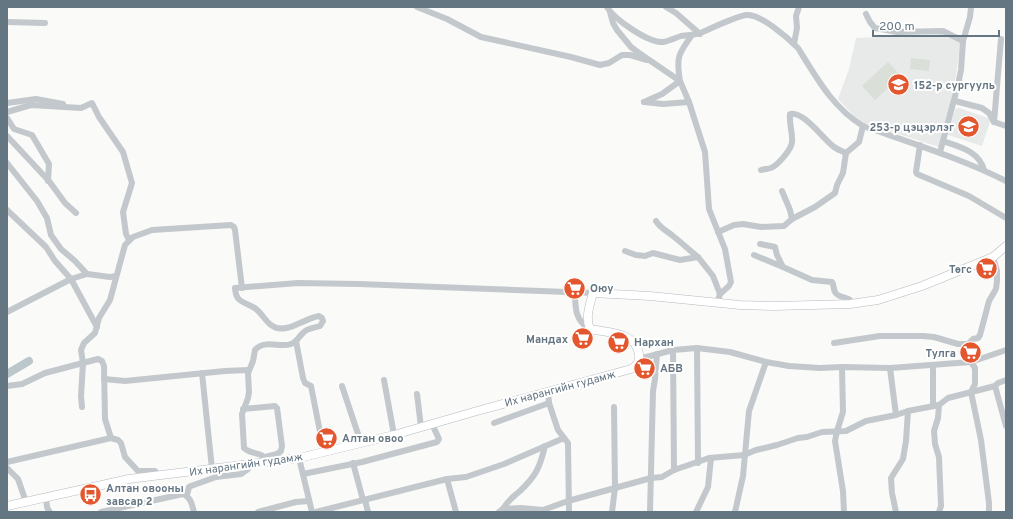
<svg xmlns="http://www.w3.org/2000/svg" width="1013" height="519" font-family="Overpass,sans-serif">
<style>
.built{fill:#e8e9e9}
.green{fill:#dadfd7}
.lines{fill:none;stroke-linecap:round;stroke-linejoin:round}
.river{stroke:#bbc7cb;stroke-width:8}
.major-casing{stroke:#b5babe;stroke-width:9}
.minor{stroke:#c3c8cc;stroke-width:6}
.major{stroke:#fff;stroke-width:8}
.labels{text-anchor:middle;stroke-width:4;stroke-linejoin:round;paint-order:stroke}
.poi-label{font-size:11px;font-weight:bold;fill:#657683;stroke:#fff;text-anchor:start}
.street-label{font-size:11px;fill:#657683;stroke:#fff}
</style>
<rect width="100%" height="100%" fill="#fafaf8"/>
<!-- built -->
<g class="built">
<path d="M945,34L960,42L956,76L948,118L939,147L864,123L856,118L838,99L849,69L856,38Z"/>
<path d="M959,108L991,119L982,146L948,135L955,109Z"/>
</g>
<!-- green -->
<g class="green">
<path d="M911,58L930,60L929,71L910,69Z"/>
<path d="M888,62L901,76L875,100L862,86Z"/>
</g>
<g class="lines">
<!-- river -->
<path class="river" d="M7,374L29,361"/>
<defs>
<path id="major" d="M7,506L129,479L299,458L394,435L477,411L631,369C637,365 640,362 639,354C635,331 608,333 590,329C585,317 590,304 593,293L650,296L740,305L775,306L850,304L878,300L922,286L993,257L1006,246"/>
</defs>
<!-- major casing -->
<use href="#major" class="major-casing"/>
<!-- minor -->
<g class="minor">
<path d="M417,7L447,19L481,37L571,57L600,65L609,63L622,55H630L647,60"/>
<path d="M607,7C614,19 648,43 663,42C669,41 675,38 681,36C690,34 697,36 705,31C716,26 735,17 746,15C760,13 789,39 798,48C816,77 833,108 863,126C911,143 960,158 1006,181"/>
<path d="M666,7L676,13L700,34"/>
<path d="M610,12L613,23L617,30L631,47L639,53L680,81L689,102L705,152L709,209L725,249L731,282L729,286L720,294L717,303"/>
<path d="M866,14L870,22L875,28L897,32L943,31L963,41L961,70L958,85L940,152"/>
<path d="M7,22L45,23"/>
<path d="M963,41L970,17L971,7"/>
<path d="M794,44L797,28L796,16L799,7"/>
<path d="M955,101L982,108L989,113L994,122L1006,126"/>
<path d="M644,102L662,94L680,81C676,58 678,54 692,35"/>
<path d="M644,102L663,104L689,102"/>
<path d="M7,103L36,99L63,104"/>
<path d="M7,112L31,105L81,108L92,103L99,117L123,152L132,183L123,212L126,234L129,240"/>
<path d="M7,118L14,129L32,135L49,164L48,181"/>
<path d="M994,122L1001,39"/>
<path d="M7,136L49,181L65,203L76,213"/>
<path d="M943,141C960,147 979,151 984,170"/>
<path d="M920,145L916,172L917,174L969,196L1006,218"/>
<path d="M7,163L37,201L47,218L51,235L61,249L75,261L87,274L110,277L116,276"/>
<path d="M761,170C764,169 768,169 771,168C777,166 792,149 792,142C793,133 789,125 790,114C803,110 824,140 834,147C838,150 842,151 846,153"/>
<path d="M782,191L790,210L792,219L815,207L835,193L837,185L843,173L846,153L859,142L863,126"/>
<path d="M7,210L46,247L55,261L71,279L97,327"/>
<path d="M656,221C660,228 667,231 673,236C682,243 689,250 698,257"/>
<path d="M718,232L734,225L743,224L761,227L784,226L792,219"/>
<path d="M625,251L636,255L645,256L653,253L680,260L698,257L713,276L720,294"/>
<path d="M754,255L783,267L777,255L775,247L760,244"/>
<path d="M783,267L812,280L832,282C834,285 833,288 835,292C837,297 846,297 850,300V304"/>
<path d="M575,292C575,307 575,321 590,329"/>
<path d="M7,312L71,279L87,274"/>
<path d="M296,341L303,378L305,383L311,386L324,452"/>
<path d="M834,343L880,336H923L934,337L958,344H968L973,339L978,338L980,335L989,301L996,289L997,281V271L993,257"/>
<path d="M968,344L971,362L975,368V384L971,392L981,440L989,503V512"/>
<path d="M697,348L698,463"/>
<path d="M673,350L674,470"/>
<path d="M639,359L673,350L697,348L730,352L766,362L789,366L820,368L842,367L890,368L971,362L1006,350"/>
<path d="M933,366V406"/>
<path d="M842,367L843,412L837,431L835,441L843,491L844,512"/>
<path d="M890,368L896,415"/>
<path d="M202,373L212,469"/>
<path d="M104,379L125,381L225,371L249,370"/>
<path d="M384,380L394,435"/>
<path d="M7,386L22,384L45,373L98,359L102,361L104,366L105,419L111,438"/>
<path d="M342,386L361,443"/>
<path d="M995,386L998,383L1006,380"/>
<path d="M548,391L549,403L558,430L568,443L569,512"/>
<path d="M417,394L421,427"/>
<path d="M82,407L81,396L83,363L81,350L84,343L95,333L99,318L110,300L125,245L133,237L152,230L231,225L234,227L235,230L242,288"/>
<path d="M243,409L275,406L277,408L282,446L281,451L277,454L265,457"/>
<path d="M494,423L549,403"/>
<path d="M299,458L312,512"/>
<path d="M7,462L111,438L118,440L121,443L125,457L138,471H155L159,475"/>
<path d="M268,462C261,450 253,456 244,448L242,414L248,398L249,392L248,373L253,361L255,350C264,339 280,348 291,344C297,342 299,336 303,333C307,328 314,328 320,326L323,321L322,318L319,316C304,318 285,336 271,325C264,320 261,311 253,307C242,301 236,302 235,288L298,283L359,284L593,293"/>
<path d="M353,463L363,500"/>
<path d="M7,468L18,479L26,502"/>
<path d="M303,474L362,462L437,442L439,439L432,424"/>
<path d="M447,479L456,512"/>
<path d="M187,495L189,487L191,486L216,477L241,474L248,469V464"/>
<path d="M47,498C46,503 46,508 50,512"/>
<path d="M365,500L368,512"/>
<path d="M503,509C508,500 512,498 520,491C536,476 540,467 545,446"/>
<path d="M101,512L183,494C191,497 192,505 194,512"/>
<path d="M258,512L296,502L309,501"/>
<path d="M316,512L447,479L466,477L504,464L564,438"/>
<path d="M499,512L503,509L521,508L543,510L568,501L615,488L651,478L662,477L674,470L709,458L744,455L756,450L777,445L798,438L807,437L822,432L846,431L866,421L896,415L908,411"/>
<path d="M612,512L615,488L614,407"/>
<path d="M650,512L653,391L655,379L657,354"/>
<path d="M696,512L708,487L711,458"/>
<path d="M735,512L743,476L749,411L766,362"/>
<path d="M896,512L892,493L891,478L903,459L906,441L908,411L939,405"/>
<path d="M939,512L941,506L939,457L935,444L934,431L938,418L939,405L948,398L995,386L1006,426"/>
</g>
<!-- major -->
<use href="#major" class="major"/>
</g>
<!-- icons -->
<defs>
<symbol id="school-disc" viewBox="-11 -11 22 22"><circle r="9.5" fill="#e4572e" stroke="#fff"/><path d="M0-5L7-2L0 1L-7-2ZM-4 1L0 2.5L4 1V4Q0 6-4 4Z" fill="#fff"/></symbol>
<symbol id="supermarket-disc" viewBox="-11 -11 22 22"><circle r="9.5" fill="#e4572e" stroke="#fff"/><path d="M-6-5.5h2.5l.6 2H6L4.5 2H-2.5L-4.4-4H-6ZM-1.5 3.2a1.3 1.3 0 1 0 .1 0ZM3 3.2a1.3 1.3 0 1 0 .1 0Z" fill="#fff"/></symbol>
<symbol id="bus-disc" viewBox="-11 -11 22 22"><circle r="9.5" fill="#e4572e" stroke="#fff"/><path d="M-5-6H5V4H4V6H2V4H-2V6H-4V4H-5ZM-3.5-4V0h7V-4ZM-3.5 1.2v1.5H-2V1.2ZM2 1.2v1.5H3.5V1.2Z" fill="#fff"/></symbol>
</defs>
<g fill-rule="evenodd">
<use href="#school-disc" x="886" y="72" width="25" height="25"/>
<use href="#school-disc" x="956" y="114" width="25" height="25"/>
<use href="#supermarket-disc" x="974" y="256" width="25" height="25"/>
<use href="#supermarket-disc" x="562" y="276" width="25" height="25"/>
<use href="#supermarket-disc" x="570" y="326" width="25" height="25"/>
<use href="#supermarket-disc" x="606" y="330" width="25" height="25"/>
<use href="#supermarket-disc" x="958" y="340" width="25" height="25"/>
<use href="#supermarket-disc" x="632" y="356" width="25" height="25"/>
<use href="#supermarket-disc" x="314" y="426" width="25" height="25"/>
<use href="#bus-disc" x="78" y="482" width="25" height="25"/>
</g>
<g class="labels">
<!-- poi labels -->
<g class="poi-label">
<text x="914" y="89">152-р сургууль</text>
<text x="954" y="131" text-anchor="end">253-р цэцэрлэг</text>
<text x="972" y="273" text-anchor="end">Төгс</text>
<text x="590" y="292">Оюу</text>
<text x="568" y="343" text-anchor="end">Мандах</text>
<text x="634" y="346">Нархан</text>
<text x="956" y="357" text-anchor="end">Тулга</text>
<text x="660" y="372">АБВ</text>
<text x="342" y="442">Алтан овоо</text>
<text x="106" y="492">Алтан овооны<tspan x="106" dy="13">завсар 2</tspan></text>
</g>
<!-- street labels -->
<g class="street-label">
<text transform="translate(560 388) rotate(-15)" y="4">Их нарангийн гудамж</text>
<text transform="translate(246 464) rotate(-8)" y="4">Их нарангийн гудамж</text>
</g>
</g>
<!-- border -->
<rect width="1013" height="519" fill="none" stroke="#657683" stroke-width="16"/>
<!-- scale -->
<path d="M873 30v6h126v-6" fill="none" stroke="#657683" stroke-width="2"/>
<text x="879" y="30" font-size="12" fill="#657683" stroke="#ffffff" stroke-width="3" paint-order="stroke">200 m</text>
</svg>
